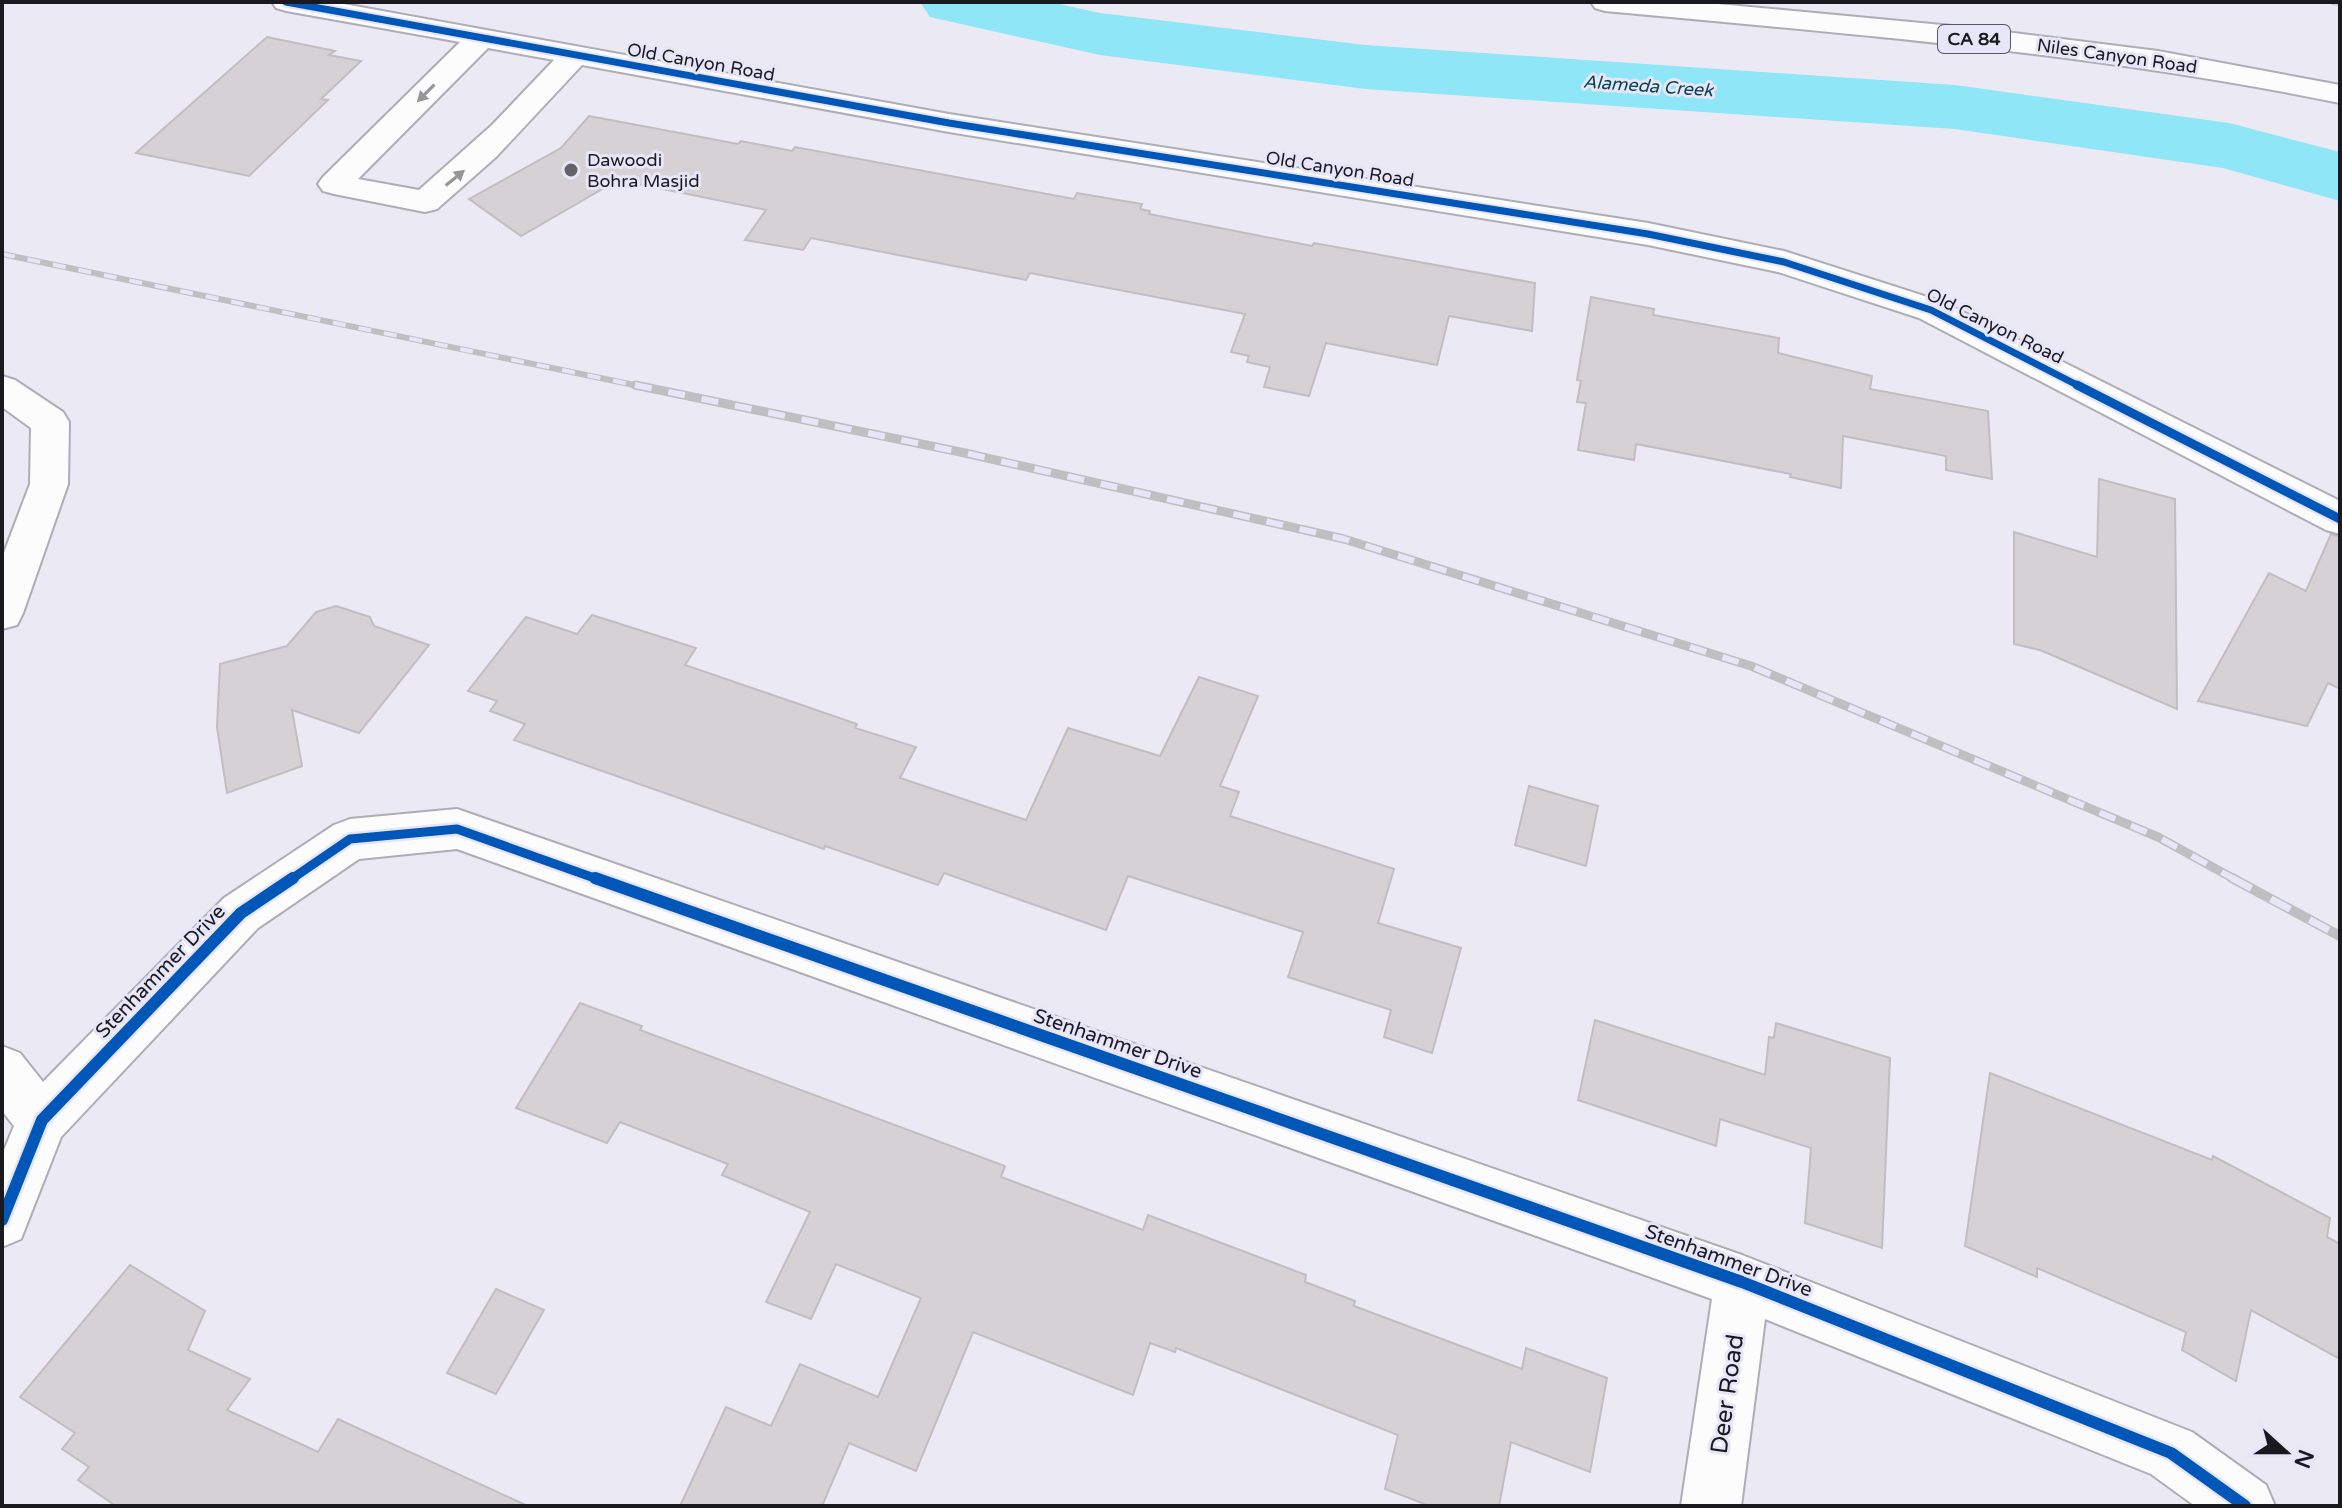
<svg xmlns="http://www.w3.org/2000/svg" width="2342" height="1508" font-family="'Varela Round',sans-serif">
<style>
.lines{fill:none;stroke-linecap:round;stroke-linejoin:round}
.river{fill:#8ee6f6;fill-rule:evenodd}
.building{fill:#d5d1d4;stroke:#c1bdc0;stroke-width:2}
.minor-casing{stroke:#aeadb5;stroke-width:4}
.major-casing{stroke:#aeadb5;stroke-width:4}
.minor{fill:#fcfcfd;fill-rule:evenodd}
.major{fill:#fcfcfd;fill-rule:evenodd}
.rail-far2-casing{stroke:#bfbec1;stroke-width:6}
.rail-far1-casing{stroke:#bfbec1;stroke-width:9}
.rail-casing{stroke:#bfbec1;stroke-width:10}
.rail-far2{stroke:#e7e5f8;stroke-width:4;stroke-dasharray:13;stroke-linecap:butt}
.rail-far1{stroke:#e7e5f8;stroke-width:6;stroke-dasharray:17;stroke-linecap:butt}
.rail{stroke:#e7e5f8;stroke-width:7;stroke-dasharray:22;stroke-linecap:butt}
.cycleway-far2-casing{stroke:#e7e5f8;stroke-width:11}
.cycleway-far1-casing{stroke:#e7e5f8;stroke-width:14}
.cycleway-casing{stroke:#e7e5f8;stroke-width:17}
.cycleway-far2{stroke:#0057b8;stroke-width:7}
.cycleway-far1{stroke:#0057b8;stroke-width:9}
.cycleway{stroke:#0057b8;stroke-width:12}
.oneway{fill:#969699}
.poi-dot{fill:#63626a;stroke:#e7e5f8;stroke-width:3}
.labels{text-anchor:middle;stroke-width:6;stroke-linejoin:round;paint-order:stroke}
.shield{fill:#e7e5f8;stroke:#585660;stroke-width:2}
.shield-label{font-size:18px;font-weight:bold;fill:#1a191f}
.far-street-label{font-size:18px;fill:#1a191f;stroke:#e7e5f8}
.far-water-label{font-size:18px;font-style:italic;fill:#08444c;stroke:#e7e5f8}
.far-poi-label{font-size:18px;fill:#1a191f;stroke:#e7e5f8;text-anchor:start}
.street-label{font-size:20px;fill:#1a191f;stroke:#e7e5f8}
.near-street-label{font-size:24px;fill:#1a191f;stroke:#e7e5f8}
</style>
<rect width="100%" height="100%" fill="#eae9f4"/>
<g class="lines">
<!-- river -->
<path class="river" d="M920,2H1050L1100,13L1365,45L1955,85L2229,123L2340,152V201L2223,168L1955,129L1365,89L1100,55L930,17Z"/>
</g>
<!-- building -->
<g class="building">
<path d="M267,37L335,51L329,55L361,61L321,99L328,100L249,176L136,153Z"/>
<path d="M589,116L738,144L741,141L792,151L795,147L1074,199L1077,193L1142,204L1140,209L1150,211L1149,214L1312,246L1314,243L1535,283L1532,331L1449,316L1437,365L1326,343L1309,396L1264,387L1270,367L1247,362L1249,356L1231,352L1245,314L1030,273L1026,280L811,238L803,250L745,240L766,210L618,180L521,236L469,199L561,148Z"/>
<path d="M1591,297L1654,309L1653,315L1779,338L1778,353L1872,376L1870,389L1988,411L1992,479L1946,470V456L1843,436L1841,488L1790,477L1791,474L1636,444L1634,460L1578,450L1586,403L1577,402L1581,381L1577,380Z"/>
<path d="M2099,479L2175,499L2177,709L2040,650L2014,644V532L2097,557Z"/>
<path d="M2331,534L2340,537V689L2328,683L2307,726L2198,701L2269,573L2306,591Z"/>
<path d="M336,606L370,617L374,626L429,645L359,733L292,710L302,766L227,793L217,727L220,664L287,646L316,612Z"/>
<path d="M592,615L696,648L685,665L857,724L855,728L916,747L900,778L1026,820L1068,728L1160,756L1199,677L1258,696L1220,786L1239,792L1230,816L1394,869L1378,923L1461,948L1432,1053L1384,1037L1391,1010L1288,977L1303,932L1128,876L1106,930L944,873L938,885L825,846L824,849L514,740L525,724L490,711L497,701L468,691L526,617L577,634Z"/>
<path d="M1529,786L1598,806L1586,866L1515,845Z"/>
<path d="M580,1003L642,1026L640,1030L1005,1166L1001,1177L1143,1230L1148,1215L1306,1275L1305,1282L1355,1301L1354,1306L1522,1369L1526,1348L1607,1378L1590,1472L1511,1442L1499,1506H1430L1385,1489L1398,1435L1176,1348L1175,1352L1150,1343L1133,1395L973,1332L916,1471L849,1443L822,1506H680L726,1407L771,1426L800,1364L878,1397L921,1298L836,1264L811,1319L766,1302L810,1212L722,1175L728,1164L620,1122L607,1143L516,1108Z"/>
<path d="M1595,1020L1765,1075L1769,1037L1774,1038L1776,1023L1890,1058L1882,1248L1805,1223L1811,1148L1720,1119L1716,1146L1578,1100Z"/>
<path d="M1990,1073L2212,1160L2213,1156L2330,1218L2327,1237L2340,1244V1359L2251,1310L2236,1381L2182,1350L2186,1332L2037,1268V1277L1965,1246Z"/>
<path d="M130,1265L205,1311L188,1350L250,1379L227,1410L318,1452L338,1419L528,1506H116L78,1480L89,1467L62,1449L75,1433L20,1397Z"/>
<path d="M496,1289L544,1310L496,1394L447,1373Z"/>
</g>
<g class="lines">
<defs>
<g id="minor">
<path d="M272,2H333L949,114L1648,223L1784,251L1943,302L2340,501V534L2326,530L1919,318L1778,272L1648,245L949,132L582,65L496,157L437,209L425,212L334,194L323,191L318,184L323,177L460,42L286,11L276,8ZM488,48L554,60L492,125L419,190L358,179Z"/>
<path d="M2,376L15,380L63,412L69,422L68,484L23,613L17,625L2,629V558L30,484L31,428L2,407Z"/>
<path d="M457,809L1742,1255L2192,1432L2266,1485L2275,1506H2195L2151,1474L1765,1319L1741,1506H1681L1712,1299L457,849L359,859L258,928L61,1137L21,1239L2,1247V1155L14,1126L2,1111V1046L20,1053L43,1082L224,898L334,825L350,819Z"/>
</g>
<path id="major" d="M1591,2H1697L1974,28L2158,51L2340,85V103C2097,53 1851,34 1605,11L1595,8Z"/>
</defs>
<!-- minor casing -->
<use href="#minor" class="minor-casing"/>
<!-- major casing -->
<use href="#major" class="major-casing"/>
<!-- minor -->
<use href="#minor" class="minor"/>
<!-- major -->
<use href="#major" class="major"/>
<defs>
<g id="rail-far2">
<path d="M2333,2L2340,3"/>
<path d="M2,254L644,387"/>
</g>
<path id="rail-far1" d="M635,385L965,453L1344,539L1751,666L2158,837L2236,880"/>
<path id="rail" d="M2232,878L2340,936"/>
</defs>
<!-- rail-far2 casing -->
<use href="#rail-far2" class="rail-far2-casing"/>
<!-- rail-far1 casing -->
<use href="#rail-far1" class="rail-far1-casing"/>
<!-- rail casing -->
<use href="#rail" class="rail-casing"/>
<!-- rail-far2 -->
<use href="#rail-far2" class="rail-far2"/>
<!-- rail-far1 -->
<use href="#rail-far1" class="rail-far1"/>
<!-- rail -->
<use href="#rail" class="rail"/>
<defs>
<path id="cycleway-far2" d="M286,2L949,123L1648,234L1784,262L1931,310L2081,387"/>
<g id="cycleway-far1">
<path d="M2077,385L2340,519"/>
<path d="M290,880L350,839L457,829L600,880"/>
</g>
<g id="cycleway">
<path d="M595,878L1742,1282L2171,1453L2245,1506"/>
<path d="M2,1220L42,1120L241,913L293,878"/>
</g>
</defs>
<!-- cycleway-far2 casing -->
<use href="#cycleway-far2" class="cycleway-far2-casing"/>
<!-- cycleway-far1 casing -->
<use href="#cycleway-far1" class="cycleway-far1-casing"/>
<!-- cycleway casing -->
<use href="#cycleway" class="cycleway-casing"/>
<!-- cycleway-far2 -->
<use href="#cycleway-far2" class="cycleway-far2"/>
<!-- cycleway-far1 -->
<use href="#cycleway-far1" class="cycleway-far1"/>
<!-- cycleway -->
<use href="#cycleway" class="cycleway"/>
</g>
<!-- one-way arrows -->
<defs><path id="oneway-solid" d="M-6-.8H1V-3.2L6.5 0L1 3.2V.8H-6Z" transform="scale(2)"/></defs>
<g class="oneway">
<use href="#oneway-solid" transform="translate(426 93) rotate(135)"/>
<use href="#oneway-solid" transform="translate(455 178) rotate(-39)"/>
</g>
<!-- markers -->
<circle class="poi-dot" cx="571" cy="170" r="8"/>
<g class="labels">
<!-- shield labels -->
<rect class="shield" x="1938" y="25" width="72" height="28" rx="6"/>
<g class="shield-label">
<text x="1974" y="45">CA 84</text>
</g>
<!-- far-street labels -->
<g class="far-street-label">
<text transform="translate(2117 56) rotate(8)" y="6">Niles Canyon Road</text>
<text transform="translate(701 62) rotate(10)" y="6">Old Canyon Road</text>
<text transform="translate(1340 169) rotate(9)" y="6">Old Canyon Road</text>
<text transform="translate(1995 326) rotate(26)" y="6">Old Canyon Road</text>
</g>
<!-- far-water labels -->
<g class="far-water-label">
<text transform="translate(1648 86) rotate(4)" y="6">Alameda Creek</text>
</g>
<!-- far-poi labels -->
<g class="far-poi-label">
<text x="587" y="166">Dawoodi<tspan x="587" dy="21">Bohra Masjid</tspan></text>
</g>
<!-- street labels -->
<g class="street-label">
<text transform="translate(160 971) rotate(-46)" y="7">Stenhammer Drive</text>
<text transform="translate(1118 1043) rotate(19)" y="7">Stenhammer Drive</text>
<text transform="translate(1729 1260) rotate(20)" y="7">Stenhammer Drive</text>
</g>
<!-- near-street labels -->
<g class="near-street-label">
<text transform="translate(1727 1394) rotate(-82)" y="8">Deer Road</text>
</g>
</g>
<!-- border -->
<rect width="2342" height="1508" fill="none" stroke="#1a191f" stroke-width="8"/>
<!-- north arrow -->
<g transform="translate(2286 1452) rotate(111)" stroke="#e7e5f8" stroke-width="6" paint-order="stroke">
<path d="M0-6L14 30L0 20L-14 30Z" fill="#1a191f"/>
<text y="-12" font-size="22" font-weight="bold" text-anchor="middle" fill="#1a191f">N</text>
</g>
</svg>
